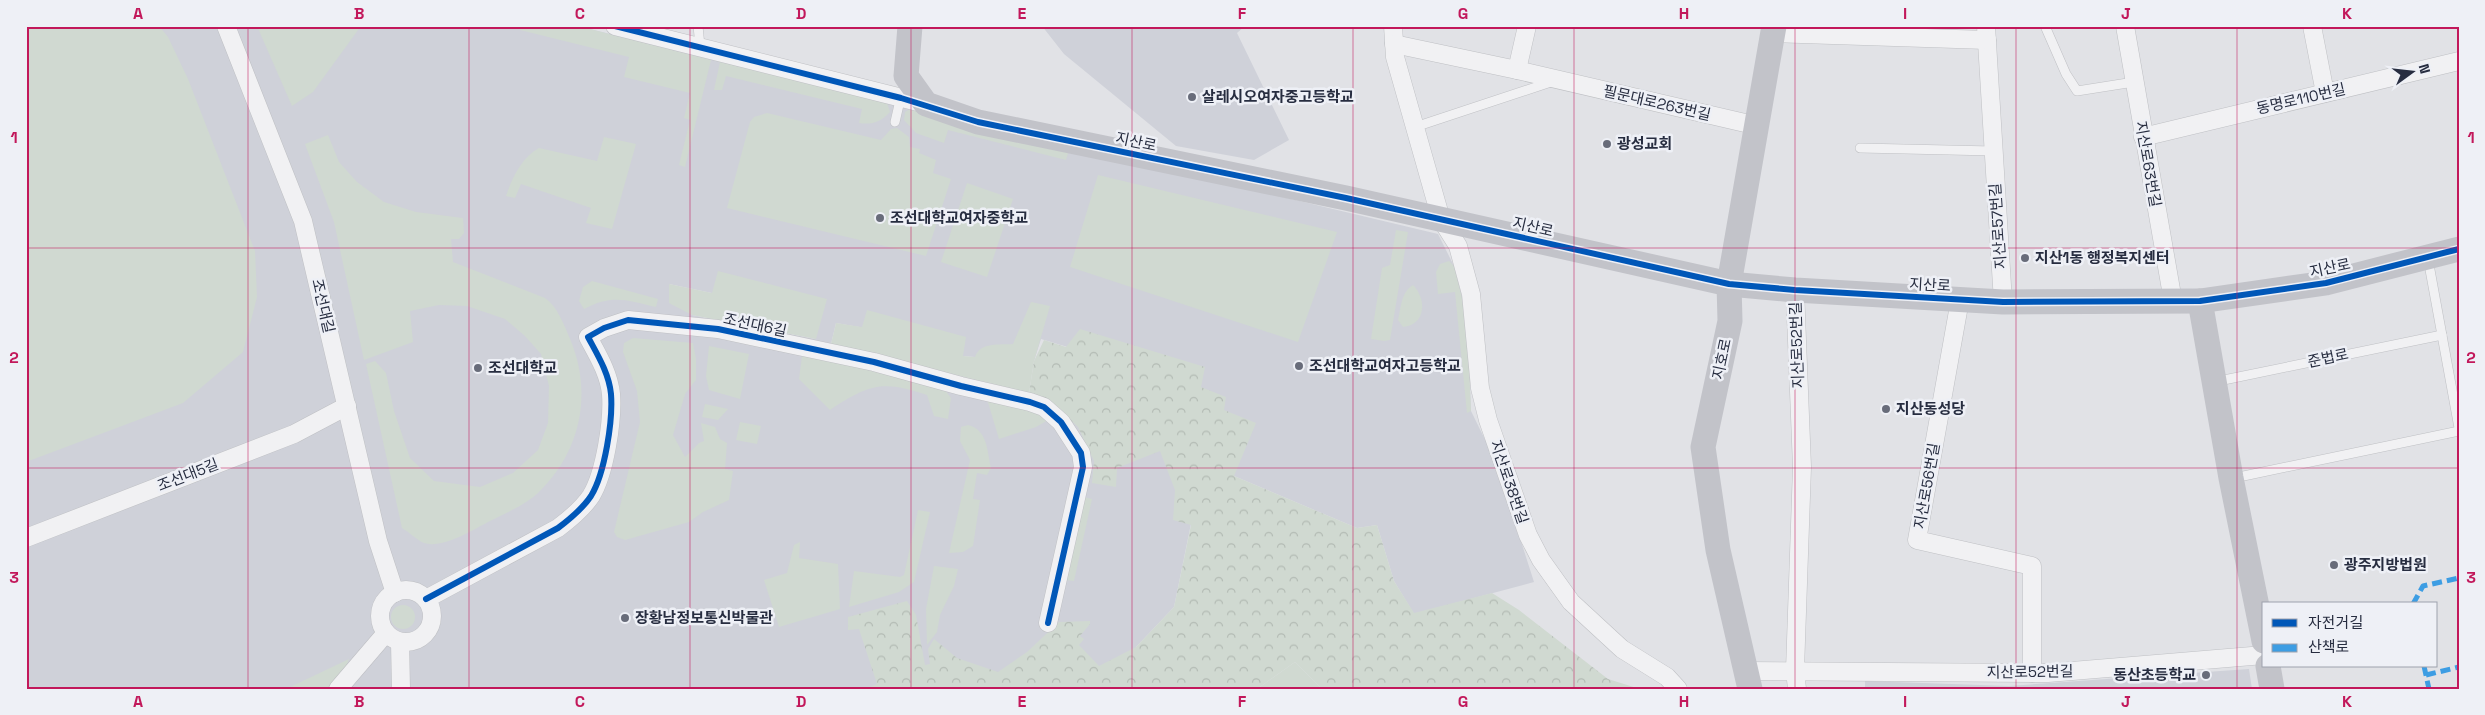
<svg xmlns="http://www.w3.org/2000/svg" width="2485" height="715" font-family="'Space Grotesk','Noto Sans KR',sans-serif">
<style>
.built{fill:#cfd1d9;fill-rule:evenodd}
.green{fill:#d0d9d1}
.forest{fill:url(#forest-crowns)}
.lines{fill:none;stroke-linecap:round;stroke-linejoin:round}
.lane-casing{stroke:#bfc0c4;stroke-width:10}
.street-casing{stroke:#bfc0c4;stroke-width:19}
.lane{stroke:#f1f1f3;stroke-width:9}
.street{stroke:#f1f1f3;stroke-width:18}
.secondary{stroke:#c2c3c9;stroke-width:25}
.quiet{stroke:#3d9de3;stroke-width:5;stroke-dasharray:10 5;stroke-linecap:butt}
.cycleway-casing{stroke:#eef0f6;stroke-width:9}
.cycleway{stroke:#0057b8;stroke-width:6}
.grid{fill:none;stroke:#c2185b;stroke-width:1;stroke-opacity:0.55}
.poi-dot{fill:#686c7a;stroke:#eef0f6;stroke-width:2}
.labels{text-anchor:middle;stroke-width:5;stroke-linejoin:round;paint-order:stroke}
.poi-label{font-size:15px;font-weight:bold;fill:#272d40;stroke:#eef0f6;text-anchor:start}
.street-label{font-size:15px;fill:#272d40;stroke:#eef0f6}
.neatline{fill:none;stroke:#c2185b;stroke-width:2}
.grid-label{font-size:16px;text-anchor:middle;font-weight:bold;fill:#c2185b}
</style>
<defs>
<pattern id="forest-crowns" width="20" height="18" patternUnits="userSpaceOnUse" patternTransform="scale(1.25)"><rect width="20" height="18" fill="#d0d9d1"/><path d="M2 6a3 3 0 1 1 6 0M12 15a3 3 0 1 1 6 0" fill="none" stroke="#b3bbb4"/></pattern>
</defs>
<rect width="100%" height="100%" fill="#e1e2e6"/>
<!-- built -->
<g class="built">
<path d="M26,26H578L887,103L1438,234L1454,266L1467,317L1471,411L1495,460L1534,582L1414,614L1394,581L1377,525L1357,528L1234,476L1193,385L1041,339L1034,361L975,357L963,356L871,329L836,323L831,344L1029,393L1176,445L1194,509L1174,607L1136,647L1174,689H26ZM669,284L712,293L816,339L692,315Z"/>
<path d="M1042,26H1245L1237,33L1289,140L1254,160L1176,146L1064,54Z"/>
<path d="M2249,669L2252,689H1865V681L2009,686Z"/>
</g>
<!-- green -->
<g class="green">
<path d="M26,26H159L168,37L188,79L255,251L257,297L243,352L183,403L26,462Z"/>
<path d="M257,26H361L313,92L292,106Z"/>
<path d="M520,26H578L711,60L685,167L679,165L690,120L684,118L690,93L624,77L629,57L520,30Z"/>
<path d="M720,62L887,103L890,112C881,122 872,125 859,123L862,109L726,76L722,90H714Z"/>
<path d="M912,108L1070,147L1066,160L948,130L944,143L916,133L904,120L905,112Z"/>
<path d="M767,113L881,140L891,129L897,128L909,137L910,147L920,149L919,153L936,160L933,173L951,179L926,256L727,208L750,122L754,117Z"/>
<path d="M328,135L339,162L357,182L384,202L416,212L463,218L464,233L459,239H451L453,262L545,298C558,307 564,325 570,339C593,393 581,452 538,493C525,505 504,514 488,522C473,530 442,549 424,543C417,540 409,532 402,528L366,364L375,361L386,373L394,411L410,458L434,481L480,487L513,473L538,450L548,423L549,386L541,354L525,336L505,319L467,306L439,305L410,311L413,342L364,360L334,222L305,144Z"/>
<path d="M604,137L636,144L612,229L586,223L591,208L521,184L515,198L506,196C512,178 522,157 539,148L597,161Z"/>
<path d="M1098,175L1337,232L1298,342L1070,267Z"/>
<path d="M967,183L1013,199L987,277L941,262Z"/>
<path d="M1396,230L1408,232L1390,340L1384,341L1371,339L1382,268L1390,265Z"/>
<path d="M1449,261L1454,266L1467,317L1471,411L1467,413L1455,292L1438,294L1436,272L1440,264Z"/>
<path d="M718,271L827,299L816,339L692,315L669,303V284L712,293Z"/>
<path d="M592,281L658,299L656,307C626,300 612,294 584,309L579,301L583,287Z"/>
<path d="M1413,285C1427,299 1426,325 1403,327L1398,320C1401,308 1401,292 1413,285Z"/>
<path d="M1031,302L1050,306L1034,361L1029,393L831,344L836,323L862,327L867,310L966,337L963,356L975,357C980,342 999,345 1013,344Z"/>
<path d="M633,338L693,343L696,359V380L685,394L673,435L685,457L699,443L704,441L701,423L715,427L720,439L727,443L725,469L733,471L729,500L703,512L689,522L625,540L617,537L614,532L640,422L637,391L623,352L624,343Z"/>
<path d="M709,346L749,354L740,399L709,390L706,376Z"/>
<path d="M809,353L942,386L951,398L948,419L934,416L927,395C883,380 869,384 830,410L799,379L802,356Z"/>
<path d="M987,399L1035,410L1048,420L1036,427L999,439Z"/>
<path d="M705,404L728,409L718,420L702,417Z"/>
<path d="M740,422L761,426L757,444L736,440Z"/>
<path d="M968,425C988,430 987,451 991,468L987,475L977,473L973,499L980,500L973,546L963,552L949,553L970,460L960,441L961,427Z"/>
<path d="M1083,497L1092,499L1074,581L1065,580Z"/>
<path d="M918,510L930,512L914,582L899,592L849,607L854,571L900,577L904,575Z"/>
<path d="M800,542L799,558L838,564L840,609L779,627L764,580L787,573L794,545Z"/>
<path d="M934,566L958,569L954,586L940,615L937,632L927,645L926,609Z"/>
<circle cx="403" cy="617" r="12"/>
<path d="M349,659L343,675L330,689H286Z"/>
<path d="M1295,662L1322,689H1257Z"/>
</g>
<!-- forest -->
<path class="forest" d="M1080,329L1205,367L1201,387L1226,397L1224,410L1256,423L1234,476L1357,528L1377,525L1394,581L1414,613L1492,593L1519,610L1608,679L1640,689H1322L1295,662L1257,689H865L877,684L859,629L848,630V617L907,601L916,615L925,665L930,664L928,649L934,639L957,658L998,672L1027,652L1059,622L1090,621V624L1080,636L1084,639L1079,645L1099,666L1136,647L1174,607L1191,525L1173,520L1175,490L1160,451L1117,468L1116,487L1092,483L1094,461L1078,427L1056,406L1029,393L1034,361L1044,340L1066,347Z"/>
<g class="lines">
<defs>
<g id="lane">
<path d="M698,26L700,46"/>
<path d="M2045,26L2066,74L2077,91L2134,82"/>
<path d="M895,122L901,96"/>
<path d="M1415,127L1554,81"/>
<path d="M1860,148L1993,151"/>
<path d="M2428,259L2459,428"/>
<path d="M2214,382L2442,335"/>
<path d="M2234,478L2459,431"/>
</g>
<g id="street">
<path d="M226,26L303,221L378,541L395,593"/>
<path d="M615,26L926,104"/>
<path d="M1393,26L1395,57L1441,219L1458,246L1471,294L1480,388L1488,420L1528,535L1541,560L1571,602L1622,649L1667,677L1678,689"/>
<path d="M1986,26L2003,302"/>
<path d="M2125,26L2173,301"/>
<path d="M2312,26L2325,93"/>
<path d="M1773,33L1987,40"/>
<path d="M1394,44L1517,70L1758,126"/>
<path d="M1517,70L1527,26"/>
<path d="M2143,137L2459,61"/>
<path d="M1795,290L1802,467L1795,670L1797,689"/>
<path d="M1960,300L1917,540L2032,566V673"/>
<path d="M26,538L294,434L347,406"/>
<circle cx="406" cy="616" r="26"/>
<path d="M426,599L558,528C570,519 583,508 591,496C605,473 613,420 611,394C609,373 597,354 588,337L604,328L628,320L718,329L874,362L961,386L1030,402L1044,407L1061,422L1081,453L1083,467L1048,623"/>
<path d="M400,642L401,689"/>
<path d="M1744,671L2048,673L2264,655"/>
<path d="M338,689L386,633"/>
</g>
</defs>
<!-- lane casing -->
<use href="#lane" class="lane-casing"/>
<!-- street casing -->
<use href="#street" class="street-casing"/>
<!-- lane -->
<use href="#lane" class="lane"/>
<!-- street -->
<use href="#street" class="street"/>
<!-- secondary -->
<g class="secondary">
<path d="M910,26L906,76L926,104L978,122L1346,198L1729,284L1795,290L2003,302L2200,301L2326,283L2459,249"/>
<path d="M2200,301L2231,478L2264,641"/>
<path d="M2268,666L2272,689"/>
<path d="M1750,689L1718,550L1703,447L1730,321L1729,284L1774,26"/>
</g>
<!-- quiet -->
<g class="quiet">
<path d="M2413,604L2423,586L2459,578"/>
<path d="M2424,666L2429,689"/>
<path d="M2426,675L2459,667"/>
</g>
<defs>
<g id="cycleway">
<path d="M615,26L901,98L978,122L1346,198L1729,284L1795,290L2003,302L2200,301L2326,283L2459,249"/>
<path d="M426,599L558,528C570,519 583,508 591,496C605,473 613,420 611,394C609,373 597,354 588,337L604,328L628,320L718,329L874,362L961,386L1030,402L1044,407L1061,422L1081,453L1083,467L1048,623"/>
</g>
</defs>
<!-- cycleway casing -->
<use href="#cycleway" class="cycleway-casing"/>
<!-- cycleway -->
<use href="#cycleway" class="cycleway"/>
</g>
<!-- grid -->
<path class="grid" d="M248,26V689M469,26V689M690,26V689M911,26V689M1132,26V689M1353,26V689M1574,26V689M1795,26V689M2016,26V689M2237,26V689M26,248H2459M26,468H2459"/>
<!-- markers -->
<g class="poi-dot">
<circle cx="1192" cy="97" r="5"/>
<circle cx="1607" cy="144" r="5"/>
<circle cx="880" cy="218" r="5"/>
<circle cx="2025" cy="258" r="5"/>
<circle cx="1299" cy="366" r="5"/>
<circle cx="478" cy="368" r="5"/>
<circle cx="1886" cy="409" r="5"/>
<circle cx="2334" cy="565" r="5"/>
<circle cx="625" cy="618" r="5"/>
<circle cx="2206" cy="675" r="5"/>
</g>
<g class="labels">
<!-- poi labels -->
<g class="poi-label">
<text x="1202" y="102">살레시오여자중고등학교</text>
<text x="1617" y="149">광성교회</text>
<text x="890" y="223">조선대학교여자중학교</text>
<text x="2035" y="263">지산1동 행정복지센터</text>
<text x="1309" y="371">조선대학교여자고등학교</text>
<text x="488" y="373">조선대학교</text>
<text x="1896" y="414">지산동성당</text>
<text x="2344" y="570">광주지방법원</text>
<text x="635" y="623">장황남정보통신박물관</text>
<text x="2196" y="680" text-anchor="end">동산초등학교</text>
</g>
<!-- street labels -->
<g class="street-label">
<text transform="translate(2301 99) rotate(-13)" y="5">동명로110번길</text>
<text transform="translate(1657 103) rotate(13)" y="5">필문대로263번길</text>
<text transform="translate(1136 142) rotate(12)" y="5">지산로</text>
<text transform="translate(2148 164) rotate(80)" y="5">지산로63번길</text>
<text transform="translate(1998 226) rotate(-94)" y="5">지산로57번길</text>
<text transform="translate(1533 227) rotate(13)" y="5">지산로</text>
<text transform="translate(2330 268) rotate(-12)" y="5">지산로</text>
<text transform="translate(1930 285) rotate(3)" y="5">지산로</text>
<text transform="translate(323 306) rotate(77)" y="5">조선대길</text>
<text transform="translate(755 325) rotate(12)" y="5">조선대6길</text>
<text transform="translate(1797 345) rotate(-92)" y="5">지산로52번길</text>
<text transform="translate(2328 358) rotate(-12)" y="5">준법로</text>
<text transform="translate(1722 359) rotate(-78)" y="5">지호로</text>
<text transform="translate(188 475) rotate(-21)" y="5">조선대5길</text>
<text transform="translate(1509 482) rotate(71)" y="5">지산로38번길</text>
<text transform="translate(1927 486) rotate(-80)" y="5">지산로56번길</text>
<text transform="translate(2030 672) rotate(-1)" y="5">지산로52번길</text>
</g>
</g>
<!-- border -->
<rect width="2485" height="715" fill="none" stroke="#eef0f6" stroke-width="55"/>
<!-- legend -->
<rect x="2262" y="602" width="175" height="65" fill="#eef0f6" stroke="#9ea2ad"/>
<rect x="2272" y="619" width="25" height="8" fill="#0057b8" stroke="#9ea2ad"/>
<text x="2308" y="628" font-size="15" fill="#272d40">자전거길</text>
<rect x="2272" y="644" width="25" height="8" fill="#3d9de3" stroke="#9ea2ad"/>
<text x="2308" y="652" font-size="15" fill="#272d40">산책로</text>
<!-- north arrow -->
<g transform="translate(2412 72) rotate(75)" stroke="#eef0f6" stroke-width="4" paint-order="stroke">
<path d="M0-4L9 19L0 12L-9 19Z" fill="#272d40"/>
<text y="-8" font-size="14" font-weight="bold" text-anchor="middle" fill="#272d40">N</text>
</g>
<rect x="28" y="28" width="2430" height="660" class="neatline"/>
<g class="grid-label">
<text x="138" y="19">A</text>
<text x="359" y="19">B</text>
<text x="580" y="19">C</text>
<text x="801" y="19">D</text>
<text x="1022" y="19">E</text>
<text x="1242" y="19">F</text>
<text x="1463" y="19">G</text>
<text x="1684" y="19">H</text>
<text x="1905" y="19">I</text>
<text x="2126" y="19">J</text>
<text x="2347" y="19">K</text>
<text x="14" y="143">1</text>
<text x="2471" y="143">1</text>
<text x="14" y="363">2</text>
<text x="2471" y="363">2</text>
<text x="14" y="583">3</text>
<text x="2471" y="583">3</text>
<text x="138" y="707">A</text>
<text x="359" y="707">B</text>
<text x="580" y="707">C</text>
<text x="801" y="707">D</text>
<text x="1022" y="707">E</text>
<text x="1242" y="707">F</text>
<text x="1463" y="707">G</text>
<text x="1684" y="707">H</text>
<text x="1905" y="707">I</text>
<text x="2126" y="707">J</text>
<text x="2347" y="707">K</text>
</g>
</svg>
